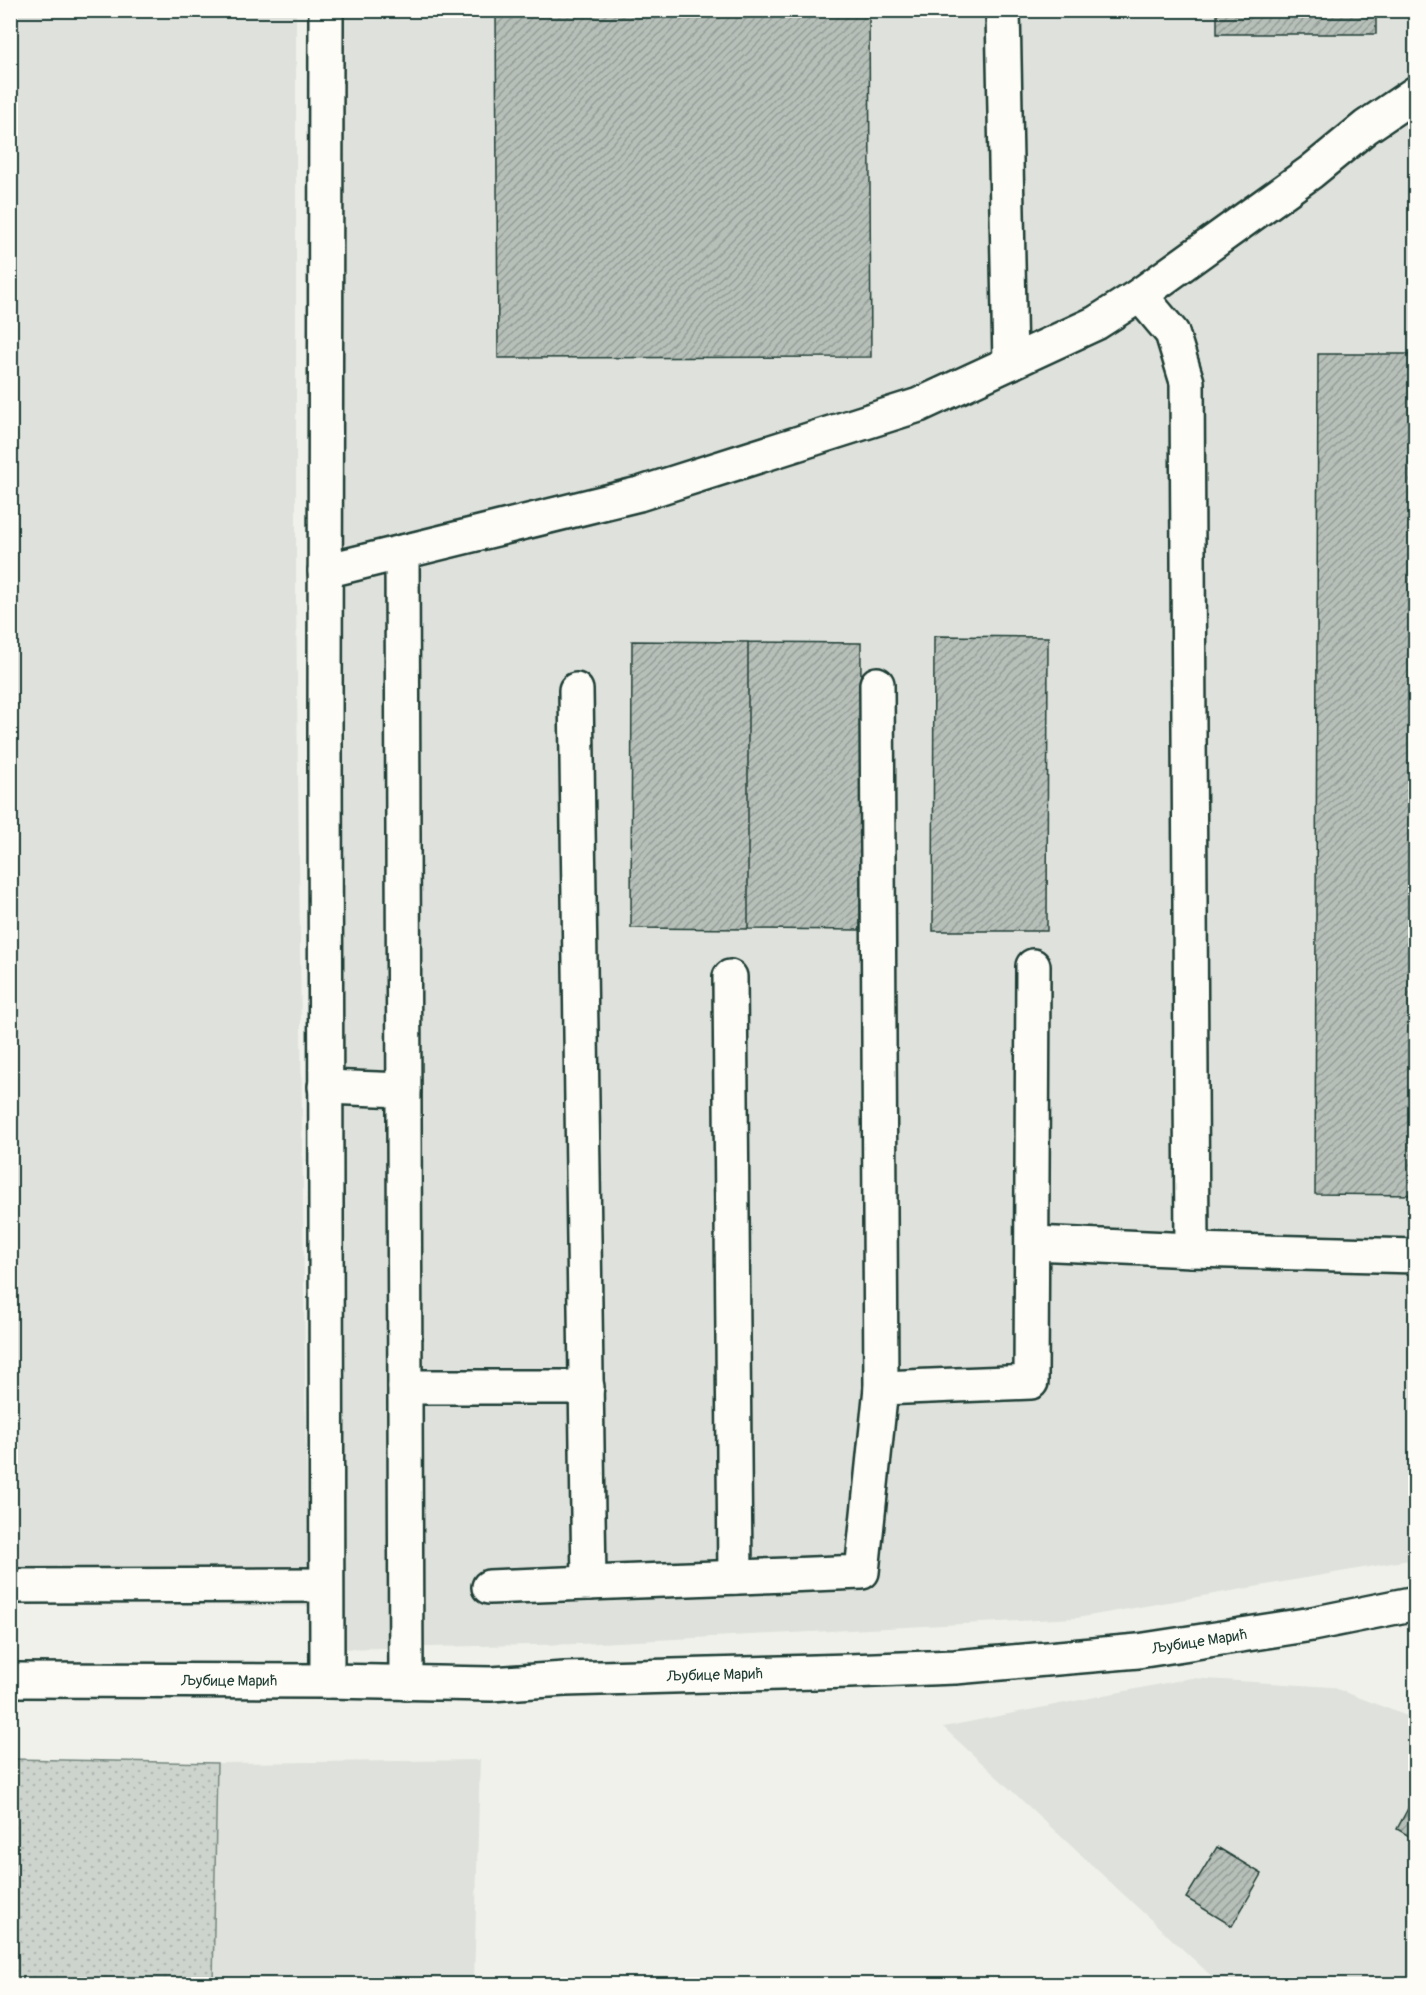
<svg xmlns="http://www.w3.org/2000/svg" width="1426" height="1995" font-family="Pangolin,sans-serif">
	<defs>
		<pattern id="grass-dots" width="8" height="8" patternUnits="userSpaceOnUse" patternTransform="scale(1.5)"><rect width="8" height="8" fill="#cdd3cd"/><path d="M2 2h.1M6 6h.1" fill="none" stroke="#b0b6b1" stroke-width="1.8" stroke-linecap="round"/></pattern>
		<pattern id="building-hatch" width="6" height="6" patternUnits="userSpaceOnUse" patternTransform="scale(1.5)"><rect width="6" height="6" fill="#b6bfb8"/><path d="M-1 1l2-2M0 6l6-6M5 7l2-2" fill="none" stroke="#939c96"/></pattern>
	</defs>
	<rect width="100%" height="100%" fill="#f0f1eb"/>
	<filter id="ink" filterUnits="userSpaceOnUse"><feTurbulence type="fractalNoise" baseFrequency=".0167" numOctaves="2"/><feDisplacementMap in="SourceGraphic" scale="12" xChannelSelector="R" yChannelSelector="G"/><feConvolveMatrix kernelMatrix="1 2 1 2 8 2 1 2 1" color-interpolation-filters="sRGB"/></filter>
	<g filter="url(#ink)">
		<path fill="#dfe2dc" d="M11,11H296V596L307,1541L312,11H1415V1559L1077,1618L581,1644L339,1649L307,1606L11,1603Z
			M1191,1678L1332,1687L1415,1719V1984H1220L943,1727Z
			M480,1760L474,1984H213L217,1763Z"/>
		<path fill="url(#grass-dots)" stroke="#768880" stroke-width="1.5" d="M11,1759L217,1763L213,1984H11Z"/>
		<path fill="url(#building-hatch)" stroke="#1f3d34" stroke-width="1.5" d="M496,10H869L871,357L498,358Z
			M1217,10H1376V34H1217Z
			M1318,354H1416V1195L1315,1194Z
			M934,636L1048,637L1047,931H933Z
			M632,641L748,642V929L631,928Z
			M748,642L861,643L860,930L748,929Z
			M1411,1803L1416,1806V1840L1397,1829Z
			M1217,1847L1262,1874L1232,1926L1186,1898Z"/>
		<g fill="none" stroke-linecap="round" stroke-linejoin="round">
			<defs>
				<g id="minor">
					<path d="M326,10L325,744L327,1681"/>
					<path d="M1003,10L1010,363"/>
					<path d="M1140,295L1172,333L1187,382L1192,1250"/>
					<path d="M402,552L406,1683"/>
					<path d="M325,571L639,494L919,405L1096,323L1140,295L1311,172L1366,127L1416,93"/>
					<path d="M576,690L589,1583"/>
					<path d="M730,977L735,1577"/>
					<path d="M325,1087L404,1090"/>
					<path d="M1033,1243L1192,1250L1416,1256"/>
					<path d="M405,1387H587"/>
					<path d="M881,1388L1031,1382L1033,966"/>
					<path d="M10,1586L325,1585"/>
					<path d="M489,1587L862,1572L881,1388L877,684"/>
					<path id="s1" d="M10,1680L327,1681L491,1684L565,1679L849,1671L955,1667L1138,1651L1312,1624L1416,1603"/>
				</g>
			</defs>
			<use href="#minor" stroke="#1f3d34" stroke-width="38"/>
			<use href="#minor" stroke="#fdfcf7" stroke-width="33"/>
		</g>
	</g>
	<g text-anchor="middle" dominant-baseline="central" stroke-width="4.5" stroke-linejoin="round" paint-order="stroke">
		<g font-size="15" fill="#1f3d34" stroke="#fdfcf7">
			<text stroke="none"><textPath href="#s1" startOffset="1191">Љубице Марић</textPath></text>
			<text stroke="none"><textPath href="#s1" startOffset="705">Љубице Марић</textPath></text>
			<text stroke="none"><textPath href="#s1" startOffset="219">Љубице Марић</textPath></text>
		</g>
	</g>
	<rect width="1426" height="1995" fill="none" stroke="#fdfcf7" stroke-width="36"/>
	<rect x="18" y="18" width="1390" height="1959" fill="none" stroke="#1f3d34" stroke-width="2" filter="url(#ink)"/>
</svg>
